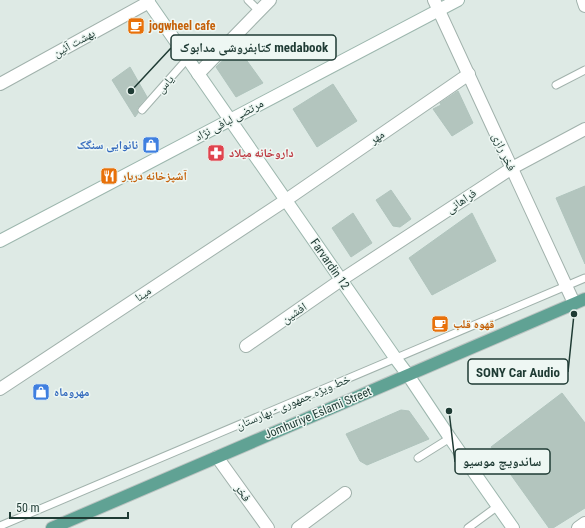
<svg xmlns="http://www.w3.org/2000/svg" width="585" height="528" font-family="'Roboto Condensed','Noto Naskh Arabic',sans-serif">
	<rect width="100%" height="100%" fill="#deeae5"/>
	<path fill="#b3c5be" stroke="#b0c4bd" d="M237,47L263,83L236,97L216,67Z
		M130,67L147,97L138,107L137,109L138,113L135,117L112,80Z
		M333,84L357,121L317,147L293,109Z
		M458,91L473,123L452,136L433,109L441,105L440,103Z
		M585,186V264L556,198Z
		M391,190L411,219L400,227L393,226L376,200Z
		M353,213L372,243L351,257L332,228Z
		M472,213L496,261L432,295L409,258Z
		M562,393L585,423V508L553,528H549L491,447Z
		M401,410L409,411L429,439L367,465L360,461L346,434Z"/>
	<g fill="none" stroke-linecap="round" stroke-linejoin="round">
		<defs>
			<path id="service" d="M248,0L260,12
				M556,85L585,70
				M142,110L188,58
				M418,458L450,438
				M0,526L585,278
				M468,528L498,506"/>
			<path id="minor" d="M583,0L585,6
				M198,74L270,0
				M0,84L149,2
				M246,346L341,280L512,168L585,129
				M0,389L286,200L469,74
				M217,457L268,528
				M298,528L345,493
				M578,528L585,523"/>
			<path id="tertiary" d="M434,0L574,303"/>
			<path id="secondary" d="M147,0L396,359L408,375L450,438L513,528
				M0,241L458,0"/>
			<path id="primary" d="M52,528L585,299"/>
		</defs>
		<use href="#service" stroke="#a1b2ac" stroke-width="9"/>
		<use href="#minor" stroke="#a1b2ac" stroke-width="14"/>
		<use href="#tertiary" stroke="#a1b2ac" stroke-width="14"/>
		<use href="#secondary" stroke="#9db7ae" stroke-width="14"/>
		<use href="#primary" stroke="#bcc4c2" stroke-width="14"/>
		<use href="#service" stroke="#fff" stroke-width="7"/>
		<use href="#minor" stroke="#fff" stroke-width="12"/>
		<use href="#tertiary" stroke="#fff" stroke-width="12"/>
		<use href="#secondary" stroke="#fff" stroke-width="12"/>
		<use href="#primary" stroke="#60a294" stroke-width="12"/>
	</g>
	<defs>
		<symbol id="cafe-square" viewBox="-11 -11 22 22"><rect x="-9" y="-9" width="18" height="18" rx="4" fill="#e8710a" stroke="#eef7f3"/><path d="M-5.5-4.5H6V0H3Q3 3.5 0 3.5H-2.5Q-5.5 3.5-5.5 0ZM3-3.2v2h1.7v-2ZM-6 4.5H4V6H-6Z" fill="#fff"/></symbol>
		<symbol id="shop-square" viewBox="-11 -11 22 22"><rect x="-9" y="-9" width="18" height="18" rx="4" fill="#3f7fe0" stroke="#eef7f3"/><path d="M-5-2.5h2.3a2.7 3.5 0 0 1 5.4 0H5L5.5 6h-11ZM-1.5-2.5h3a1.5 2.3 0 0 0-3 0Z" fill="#fff"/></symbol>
		<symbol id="pharmacy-square" viewBox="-11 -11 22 22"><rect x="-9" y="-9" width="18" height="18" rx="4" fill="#e0444e" stroke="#eef7f3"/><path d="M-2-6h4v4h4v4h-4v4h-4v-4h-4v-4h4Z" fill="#fff"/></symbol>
		<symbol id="restaurant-square" viewBox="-11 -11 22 22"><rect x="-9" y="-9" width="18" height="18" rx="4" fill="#e8710a" stroke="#eef7f3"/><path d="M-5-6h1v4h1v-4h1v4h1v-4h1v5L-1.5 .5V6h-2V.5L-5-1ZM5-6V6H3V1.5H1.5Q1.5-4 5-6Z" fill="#fff"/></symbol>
	</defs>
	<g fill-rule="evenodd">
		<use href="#cafe-square" x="126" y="16" width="20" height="20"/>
		<use href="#shop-square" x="141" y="135" width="20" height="20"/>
		<use href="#pharmacy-square" x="206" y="143" width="20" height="20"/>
		<use href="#restaurant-square" x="99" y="166" width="20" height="20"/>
		<use href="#cafe-square" x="430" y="314" width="20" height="20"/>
		<use href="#shop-square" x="31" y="382" width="20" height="20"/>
	</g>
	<g text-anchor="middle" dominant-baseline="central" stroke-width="3" stroke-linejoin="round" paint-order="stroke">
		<g font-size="12" font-weight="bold" fill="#c56008" stroke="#eef7f3" text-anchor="start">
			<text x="149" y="26">jogwheel cafe</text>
			<text x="122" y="176">آشپزخانه دربار</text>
			<text x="453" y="324">قهوه قلب</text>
		</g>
		<g font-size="12" fill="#1f3b34" stroke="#eef7f3">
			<text transform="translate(74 43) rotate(-29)">بهشت آئین</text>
			<text transform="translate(165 84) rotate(-49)">یاس</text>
			<text transform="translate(229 120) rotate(-28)">مرتضی لبافی نژاد</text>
			<text transform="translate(377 137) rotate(-34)">مهر</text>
			<text transform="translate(504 152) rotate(65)">فخر رازی</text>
			<text transform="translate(461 201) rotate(-34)">فراهانی</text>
			<text transform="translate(330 264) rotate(55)">Farvardin 12</text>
			<text transform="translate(143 294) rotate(-34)">مینا</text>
			<text transform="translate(294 313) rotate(-34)">افشین</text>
			<text transform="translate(293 402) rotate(-23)">خط ویژه جمهوری - بهارستان</text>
			<text transform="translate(318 413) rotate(-23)">Jomhuriye Eslami Street</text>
			<text transform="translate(243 493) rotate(54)">فخر</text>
		</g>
		<g font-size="12" font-weight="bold" fill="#366cbe" stroke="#eef7f3" text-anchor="end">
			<text x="138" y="145">نانوایی سنگک</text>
			<text x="54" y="392" text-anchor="start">مهروماه</text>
		</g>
		<g font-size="12" font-weight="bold" fill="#be3a42" stroke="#eef7f3" text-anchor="start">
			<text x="229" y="153">داروخانه میلاد</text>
		</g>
	</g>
	<path fill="none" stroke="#1f3b34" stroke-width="1.5" d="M131 91L171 48M574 314L568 372M449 411L455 462"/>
	<g fill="#1f3b34" stroke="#eef7f3" stroke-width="1.5">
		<circle cx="131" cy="91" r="4"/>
		<circle cx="574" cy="314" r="4"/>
		<circle cx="449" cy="411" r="4"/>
	</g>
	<g fill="#eef7f3" stroke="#1f3b34" stroke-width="1.5">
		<rect x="171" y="35" width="165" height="25" rx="4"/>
		<rect x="468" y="359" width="100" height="25" rx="4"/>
		<rect x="455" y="449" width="95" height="25" rx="4"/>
	</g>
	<g font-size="13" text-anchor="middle" font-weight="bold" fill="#1f3b34">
		<text x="254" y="52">کتابفروشی مدابوک medabook</text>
		<text x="518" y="377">SONY Car Audio</text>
		<text x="502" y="466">ساندویچ موسیو</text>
	</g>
	<path d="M10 512v6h118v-6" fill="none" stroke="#1f3b34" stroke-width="2"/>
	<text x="16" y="512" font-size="12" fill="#1f3b34" stroke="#eef7f3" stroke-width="3" paint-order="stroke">50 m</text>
</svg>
